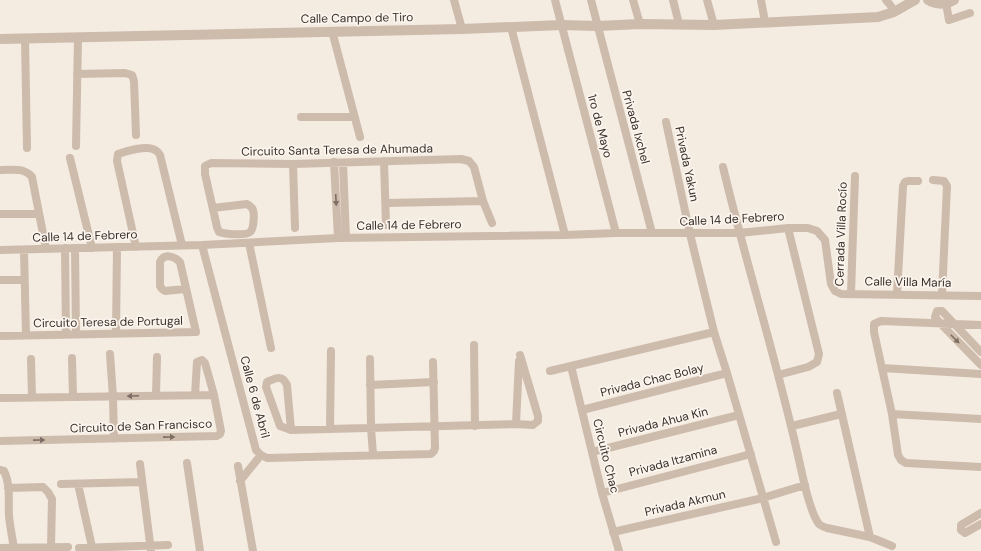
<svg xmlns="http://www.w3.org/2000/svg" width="981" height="551" font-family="'DM Sans',sans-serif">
	<rect width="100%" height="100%" fill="#f4ebe1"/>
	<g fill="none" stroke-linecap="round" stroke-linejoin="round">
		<path stroke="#cdbbac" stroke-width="8" d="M454,0L462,29
			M555,0L616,233
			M591,0L652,233
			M633,0L640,24
			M673,0L679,24
			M707,0L714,25
			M761,0L765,22
			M886,0L891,6
			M946,3L949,20L970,13
			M511,27L565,235
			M332,31L360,137
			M25,39L27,148
			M77,74L125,73L132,75L134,81L136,135
			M301,117H354
			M666,122L690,234L714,332L727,373L776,542
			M76,146L78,38
			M70,158L92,248
			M384,161L386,225
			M334,162L338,238
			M343,163L346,238
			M293,164L295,228
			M723,167C747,268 779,367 801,469C804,483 811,514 819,524C821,526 824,527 827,528L870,537L892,546
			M0,170C11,170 24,167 32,177L46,249
			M933,180L944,181L947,186L942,295
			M386,203L483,201
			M213,208L247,204C249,205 250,206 252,208C255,212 254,229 250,232C245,236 225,234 219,232L217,227L205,174V166L211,163L293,164L461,159L469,161L474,167L483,201L492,223
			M0,214H39
			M249,243L271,348
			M202,245L256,450L261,455L267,458L431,454L434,451L435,448L433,362
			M136,247L117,161L118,154C126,151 147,145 155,150C156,150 159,153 160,155L182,245
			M65,248L66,334
			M75,248L76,334
			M0,250L202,245L338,238L565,235L616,233H739L788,228H808L817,231L825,240L831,284L835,291L841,294L981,296
			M24,250L26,335
			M0,280H24
			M851,293L855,176
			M897,294L903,186L905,182L908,181H918
			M981,325L881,321L874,324V332L892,414L898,455L901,460L906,463L981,467
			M116,333L117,247
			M0,336L196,332L180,262C174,256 164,253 160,262V286L162,289L165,291L185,289
			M474,345L475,426
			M981,352L942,311H937L935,317L940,323L981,365
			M110,354L113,397L114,439
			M72,358L73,397
			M31,359L32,398
			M370,359L371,428L373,454
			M571,366L602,493L619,551
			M882,368L981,374
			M550,371L714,332
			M778,375L808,367L817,362L819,354L788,228
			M370,385L434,382
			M837,393L870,537
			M156,396L157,357
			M0,398L214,395
			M582,410L727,373
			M892,414L981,419
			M516,424L519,361
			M792,426L841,414
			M330,429L331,351
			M291,430L287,385C282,374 276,378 267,382L266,387L280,426L291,430L516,424L533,425L538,421V416L520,355
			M0,441L217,436L220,434L221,431L214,395L205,363L202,360L197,362L195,395
			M592,452L739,415
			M187,463L200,551
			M140,464L151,551
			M238,466L253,551
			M0,470L4,471C11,485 8,501 9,516C10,526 12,537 14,548
			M240,481L261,455
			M61,484L142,482
			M78,484L92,547
			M8,488L43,487L48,492L52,499L51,547
			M602,493L751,454
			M981,513L961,525V530L965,533L981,524
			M613,532L763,498L805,485
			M0,548L68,547
			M79,548L168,545"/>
		<path stroke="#cdbbac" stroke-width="10" d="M928,0C937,5 945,5 954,0
			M0,39L462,29L561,25L598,26L640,24L714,25L878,17L894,12L915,0"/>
	</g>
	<defs><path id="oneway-solid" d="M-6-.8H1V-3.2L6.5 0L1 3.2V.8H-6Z"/></defs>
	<g fill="#7d6f65">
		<use href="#oneway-solid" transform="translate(336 200) rotate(87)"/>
		<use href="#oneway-solid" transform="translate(955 339) rotate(45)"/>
		<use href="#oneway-solid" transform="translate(133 396) rotate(178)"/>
		<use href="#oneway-solid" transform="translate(169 437) rotate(-1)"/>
		<use href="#oneway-solid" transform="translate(39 440) rotate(-1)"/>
	</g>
	<g text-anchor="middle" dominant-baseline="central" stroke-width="3.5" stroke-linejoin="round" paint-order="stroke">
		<g font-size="12" fill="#3b302b" stroke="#fbf5ee">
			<text transform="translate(357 18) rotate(-1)">Calle Campo de Tiro</text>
			<text transform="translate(600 126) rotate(75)">1ro de Mayo</text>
			<text transform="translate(636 127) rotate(75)">Privada Ixchel</text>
			<text transform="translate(337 150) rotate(-1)">Circuito Santa Teresa de Ahumada</text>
			<text transform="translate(687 164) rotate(78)">Privada Yakun</text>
			<text transform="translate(732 219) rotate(-3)">Calle 14 de Febrero</text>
			<text transform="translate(409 225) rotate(-1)">Calle 14 de Febrero</text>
			<text transform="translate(841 234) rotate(-88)">Cerrada Villa Rocío</text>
			<text transform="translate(85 236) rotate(-2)">Calle 14 de Febrero</text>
			<text transform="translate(908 282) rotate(1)">Calle Villa María</text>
			<text transform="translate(108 322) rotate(-1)">Circuito Teresa de Portugal</text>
			<text transform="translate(652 380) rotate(-14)">Privada Chac Bolay</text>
			<text transform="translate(255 397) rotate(75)">Calle 6 de Abril</text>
			<text transform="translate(663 422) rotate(-14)">Privada Ahua Kin</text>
			<text transform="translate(141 426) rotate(-2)">Circuito de San Francisco</text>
			<text transform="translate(606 456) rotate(76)">Circuito Chac</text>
			<text transform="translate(673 461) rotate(-15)">Privada Itzamina</text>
			<text transform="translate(685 503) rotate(-13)">Privada Akmun</text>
		</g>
	</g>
</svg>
